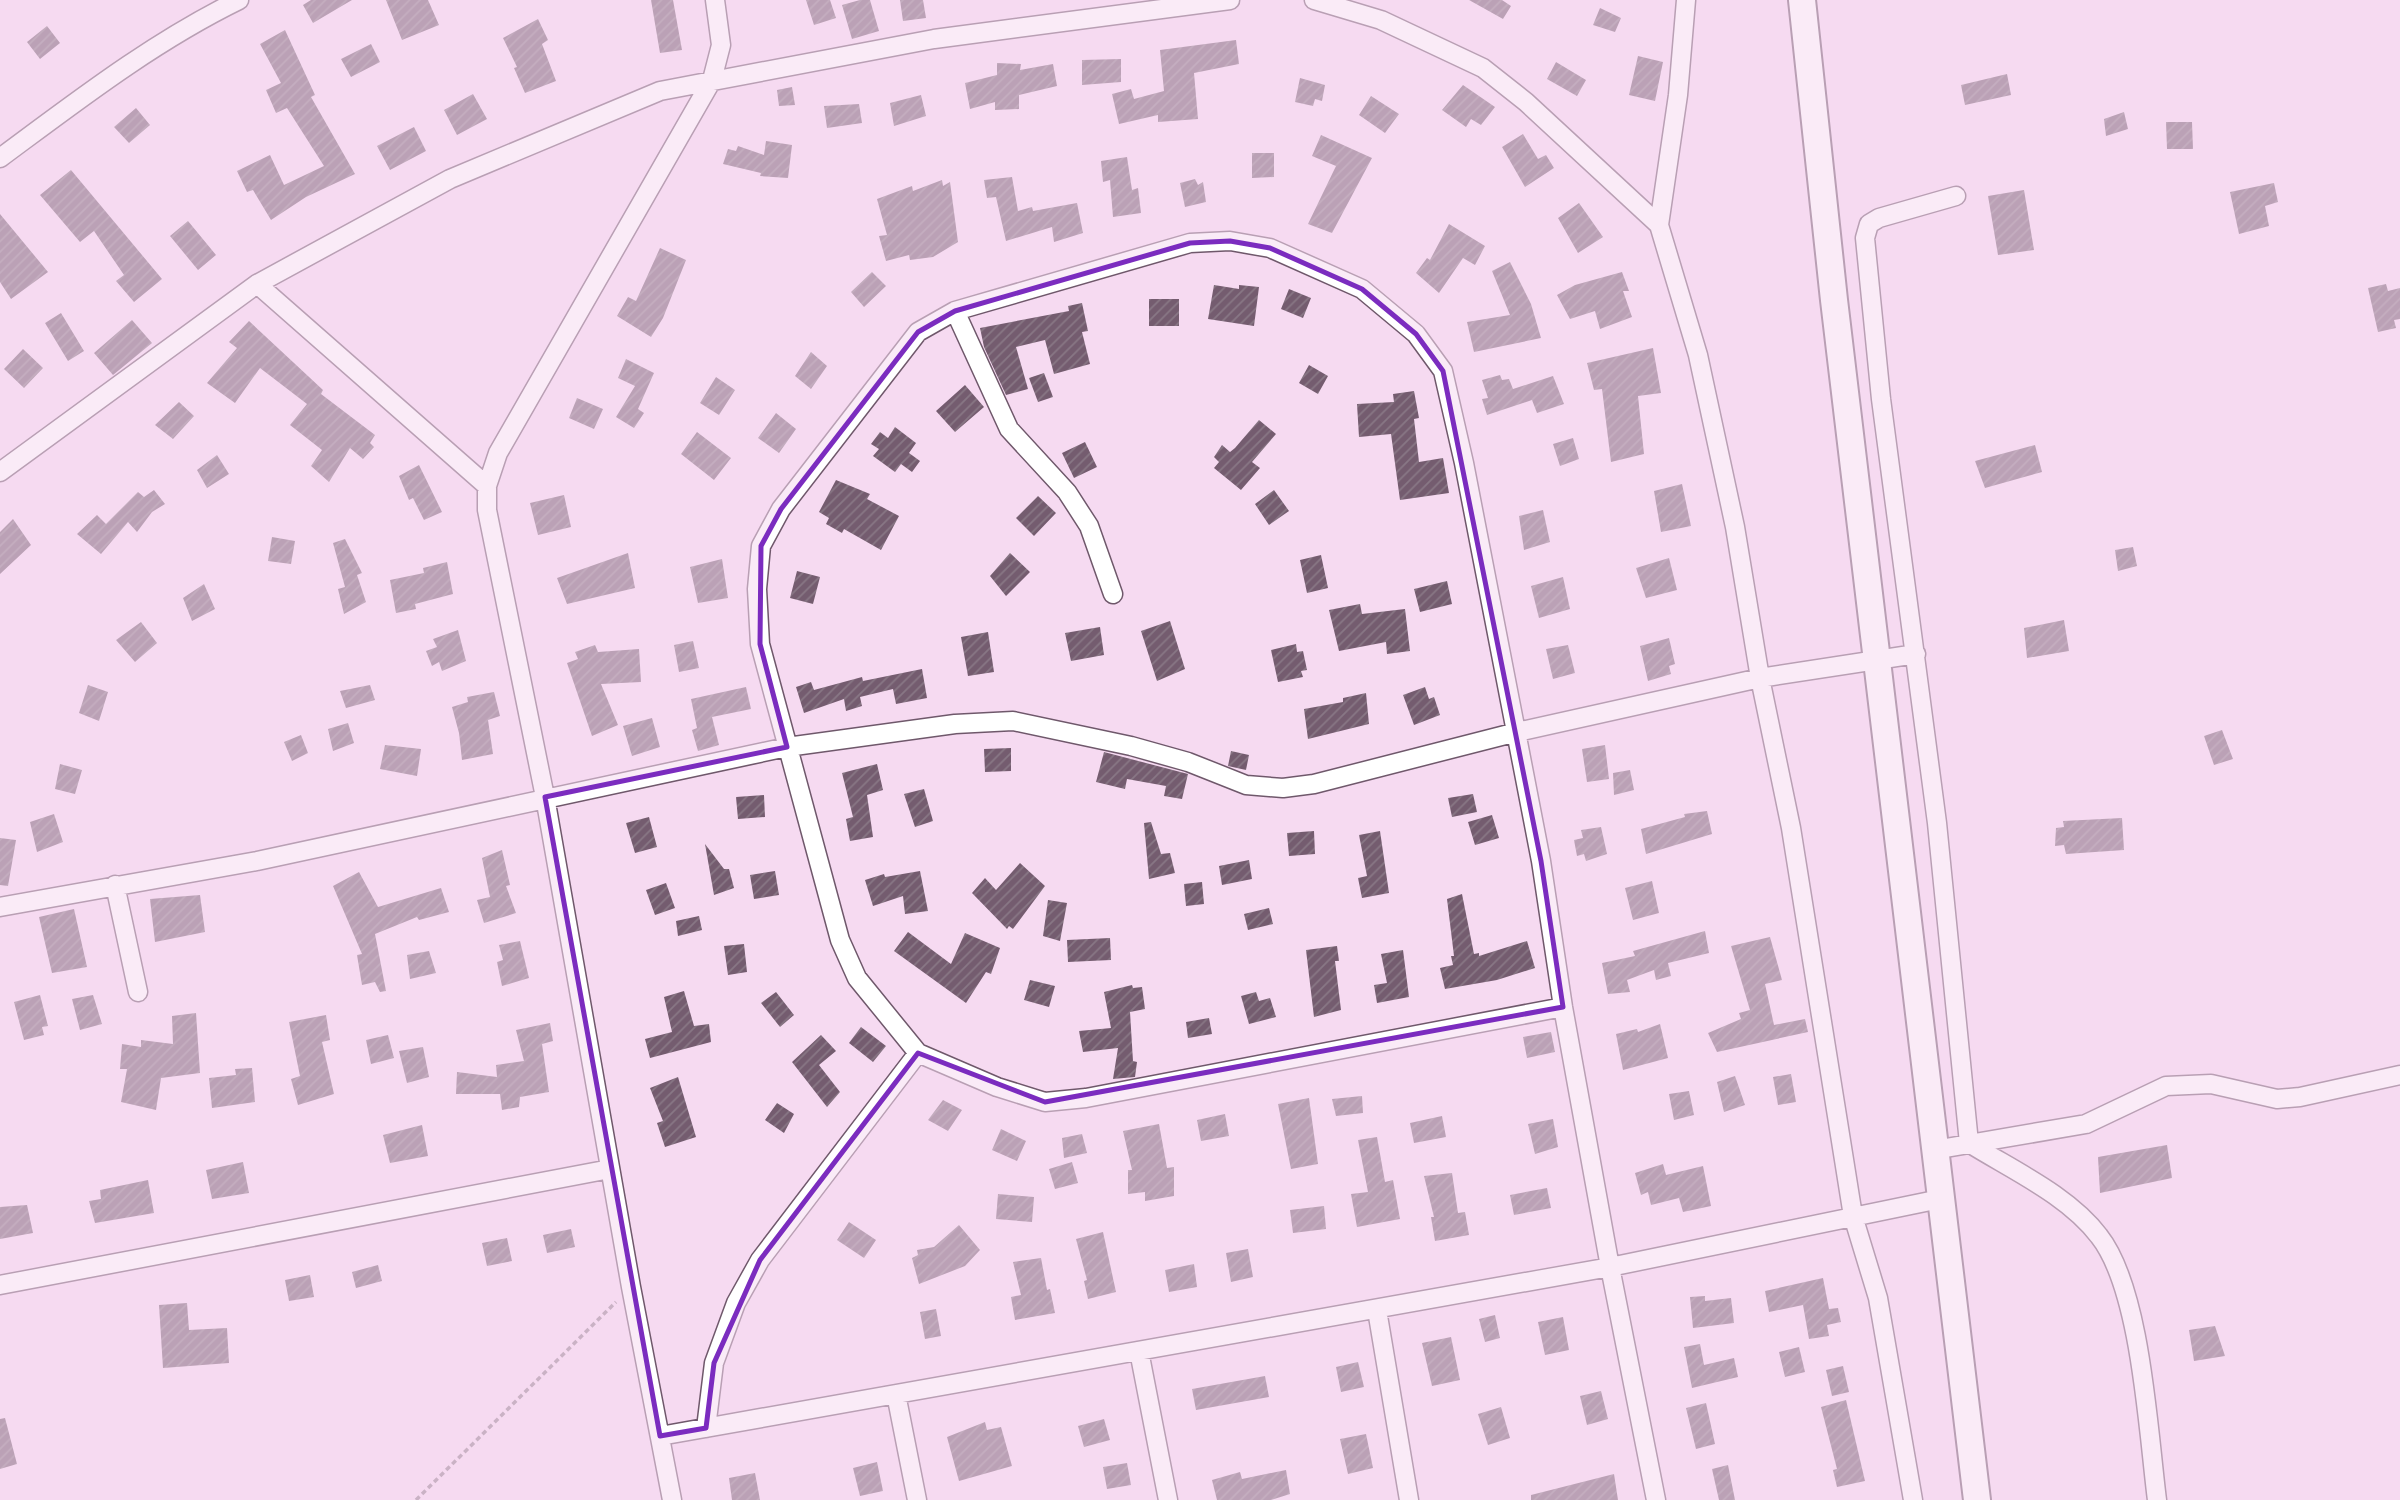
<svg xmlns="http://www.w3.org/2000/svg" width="2400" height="1500" font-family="'Fira Sans',sans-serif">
	<defs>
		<pattern id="building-hatch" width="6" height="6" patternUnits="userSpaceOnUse" patternTransform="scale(1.75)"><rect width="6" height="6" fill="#745c6f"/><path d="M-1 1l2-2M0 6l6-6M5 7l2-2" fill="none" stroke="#887785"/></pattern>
	</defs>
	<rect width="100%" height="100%" fill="#f6daf1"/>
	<path fill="url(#building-hatch)" d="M311,0H352L313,23L303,5Z
		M386,0H428L439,25L402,40Z
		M651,0H673L682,50L660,53Z
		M806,0H830L836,18L814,25Z
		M860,0H870L879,31L852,39L842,5Z
		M900,0H923L926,18L903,21Z
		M1469,0H1502L1511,6L1503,19Z
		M1600,8L1621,18L1615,32L1593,25Z
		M538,19L548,40L542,44L556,81L525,93L514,68L517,67L503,38Z
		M47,26L60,43L40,59L27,42Z
		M285,30L315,95L311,97L355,174L306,197L271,220L253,190L247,192L237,171L270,155L284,185L324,166L287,108L276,113L266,90L281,83L260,44Z
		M1236,40L1239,64L1194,73L1198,119L1158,122V115L1119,124L1112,94L1131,89L1134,99L1164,91L1160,50Z
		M371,44L380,62L351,77L341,59Z
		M1638,56L1663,62L1655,101L1629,95Z
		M1121,59V82L1082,85V60Z
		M1556,62L1586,80L1577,96L1547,79Z
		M997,63L1021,64L1020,70L1053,64L1057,86L1019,95V109L995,110V102L970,109L965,83L997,75Z
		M2007,74L2011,95L1965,105L1961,85Z
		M1300,78L1325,85L1322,101L1315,99L1313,106L1295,102Z
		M1463,85L1495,107L1481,125L1471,119L1466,127L1442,110Z
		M792,87L795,105L779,106L777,90Z
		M473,94L487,119L457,135L444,110Z
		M921,95L926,116L894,126L890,103Z
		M1371,96L1399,114L1385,133L1359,115Z
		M859,104L862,123L827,128L824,106Z
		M136,108L150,125L129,143L114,127Z
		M2124,112L2128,129L2106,136L2104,119Z
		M2166,122H2192L2193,149H2167Z
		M414,127L426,151L390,170L377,146Z
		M1523,134L1538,159L1546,155L1554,168L1525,187L1502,147Z
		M1321,135L1372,158L1332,233L1308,224L1336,166L1312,156Z
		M766,141L792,145L788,178L760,176L761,173L723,164L728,149L736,151L738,146L764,155Z
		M1252,153H1274V177L1252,178Z
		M1127,157L1132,190L1138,188L1141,213L1113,217L1110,180L1103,182L1101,161Z
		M71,170L162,279L134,302L116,281L124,275L94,231L80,242L40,195Z
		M1012,177L1018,211L1032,207L1033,211L1077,203L1083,233L1054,242L1052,227L1006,241L996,197L987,198L984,180Z
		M1195,179L1198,185L1203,182L1206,202L1185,207L1180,183Z
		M942,180L943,186L950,182L958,242L933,257L910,260L909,255L886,261L879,236L887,235L877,199L912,186L913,191Z
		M2274,183L2278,202L2265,206L2269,226L2239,234L2230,192Z
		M2024,190L2034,250L1998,255L1988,196Z
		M1579,203L1603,237L1578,253L1558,218Z
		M0,214L48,272L11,299L0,282Z
		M188,221L216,255L198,270L170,236Z
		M1449,224L1485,246L1475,265L1463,258L1439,293L1416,273L1427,258L1430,260Z
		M660,248L686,260L663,318L651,337L617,316L628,297L636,301Z
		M1510,262L1531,304L1541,338L1474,352L1467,322L1510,315L1492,271Z
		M872,272L886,286L864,307L851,292Z
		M1622,272L1629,291H1623L1632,317L1600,329L1595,311L1570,319L1557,295L1575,285Z
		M2386,284L2388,291L2400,288V319L2394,320L2396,328L2378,332L2368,288Z
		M1214,285L1239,289V285L1259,287L1254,326L1208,319Z
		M1289,289L1311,298L1303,318L1281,309Z
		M1149,299H1179V326H1149Z
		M1082,303L1088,331L1082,332L1090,364L1054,374L1045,340L1016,347L1028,389L1006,395L984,347L980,328L1069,311L1068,306Z
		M61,313L84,351L68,361L45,323Z
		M132,320L152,343L113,375L94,353Z
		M249,321L323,390L321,394L375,435L370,443L374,447L363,459L350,448L329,482L311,466L322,450L290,425L307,404L260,368L235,403L207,383L237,348L229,342Z
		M1653,348L1661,393L1638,396L1644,454L1611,462L1602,389L1594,390L1587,363Z
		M23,349L43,368L24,388L4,369Z
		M811,352L827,366L811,389L795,376Z
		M626,359L654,373L638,409L644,413L634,428L616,417L635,386L618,378Z
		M1309,365L1328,376L1318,394L1299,383Z
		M1044,373L1053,397L1038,402L1029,378Z
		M1500,375L1502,380L1509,379L1513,389L1553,376L1564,404L1537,413L1532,400L1487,415L1482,399L1488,398L1482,380Z
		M716,377L735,390L719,415L700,403Z
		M965,385L984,407L955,432L936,411Z
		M1414,391L1419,418L1414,419L1419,462L1443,458L1449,493L1400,500L1391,434L1359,437L1357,404L1394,402L1393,394Z
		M577,398L603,409L594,429L569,418Z
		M179,402L194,416L173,439L155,425Z
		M776,413L796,429L779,453L758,438Z
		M1259,420L1276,434L1252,462L1260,468L1241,490L1214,468L1219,462L1214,457L1222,445L1230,452L1235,448Z
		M895,427L916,443L909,453L920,461L912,472L901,464L895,472L873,456L879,449L871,444L880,432L888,438Z
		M697,432L731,458L714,480L681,454Z
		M1573,438L1579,459L1560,466L1553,444Z
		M1085,442L1097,467L1074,478L1062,453Z
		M2035,445L2042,472L1985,488L1975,461Z
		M217,455L229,474L207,488L197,470Z
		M419,465L442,512L424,520L413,498L409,500L399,476Z
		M836,480L870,494L867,499L899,516L881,550L844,529L842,533L826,524L829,518L819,512Z
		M1682,484L1691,526L1661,532L1654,491Z
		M154,490L165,504L152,512L137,532L128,522L101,554L77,534L97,515L106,524L138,492L144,497Z
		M1274,490L1289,511L1269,525L1255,504Z
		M564,495L571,527L538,535L530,503Z
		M1038,496L1056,513L1034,536L1016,518Z
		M1543,510L1550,542L1524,550L1519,516Z
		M13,519L31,545L0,574V532Z
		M272,537L295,541L291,564L268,561Z
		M345,539L362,573L357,575L366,602L344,614L338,589L345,587L333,543Z
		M2133,547L2137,566L2118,571L2115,550Z
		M628,553L635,588L567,604L557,578Z
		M1010,553L1030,572L1006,596L990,576Z
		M1321,555L1328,588L1307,593L1300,560Z
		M1669,558L1677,590L1646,598L1636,568Z
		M722,559L728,598L698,603L690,567Z
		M447,562L453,594L415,604L416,609L396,613L390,580L424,573L423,568Z
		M797,571L820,577L813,604L790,598Z
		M1563,577L1570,609L1539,618L1531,586Z
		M1447,581L1452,604L1420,612L1414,589Z
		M204,584L215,609L192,621L183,598Z
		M1360,604L1362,614L1405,609L1410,651L1387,654L1386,642L1339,651L1329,610Z
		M2064,620L2069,651L2027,658L2024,628Z
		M1170,621L1185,669L1157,681L1141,631Z
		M141,622L157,643L135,662L116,640Z
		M1100,627L1104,655L1071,661L1065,633Z
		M458,630L466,661L442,671L439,662L432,666L426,651L437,647L433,639Z
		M988,632L994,672L968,676L961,637Z
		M1669,638L1675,664L1669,666L1671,674L1648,681L1640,646Z
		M693,641L699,668L679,672L674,645Z
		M1296,644L1297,652L1303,651L1307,670L1301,671L1303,677L1278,682L1271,650Z
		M595,645L598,652L639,649L641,682L601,684L618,725L592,736L567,663L578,659L575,652Z
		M1568,645L1575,673L1553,679L1546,649Z
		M922,669L927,698L896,704L893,689L860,697L862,706L846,711L844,699L804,713L796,687L811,682L814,690L862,677L863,681Z
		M88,685L108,692L99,721L79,713Z
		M370,685L375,700L346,708L340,691Z
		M746,687L751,709L712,717L719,745L698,751L692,730L697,728L691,699Z
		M1425,687L1429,699L1434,697L1440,715L1414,725L1403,695Z
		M494,692L500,716L488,720L493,754L462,760L459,733L452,707L468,702L467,697Z
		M1366,693L1369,724L1308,739L1304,709L1343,702V698Z
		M652,718L660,747L632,756L623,726Z
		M348,723L354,743L333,751L328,729Z
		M2222,730L2233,759L2214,765L2204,736Z
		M301,735L308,753L292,761L284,742Z
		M385,745L421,749L417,776L380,769Z
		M1605,745L1609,779L1587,782L1582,749Z
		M1011,748V771L985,772L984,749Z
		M1231,751L1249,755L1246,770L1228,766Z
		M1104,752L1188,774L1182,799L1164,796L1166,786L1127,779L1125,789L1096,782Z
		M60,764L82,770L75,794L55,789Z
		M877,764L883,790L867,795L873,837L850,841L846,819L853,817L842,773Z
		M1630,770L1634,790L1614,795L1613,773Z
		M924,789L933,821L915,827L904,794Z
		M1473,794L1477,812L1452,817L1448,798Z
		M764,795L765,817L738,819L736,797Z
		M1707,811L1712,834L1646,854L1641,829L1685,817L1684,814Z
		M54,814L63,842L37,852L30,822Z
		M1492,815L1499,838L1475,845L1468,822Z
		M649,817L657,847L635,853L626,823Z
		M2122,818L2124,850L2066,854L2064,845L2055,846L2056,828L2064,827L2063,821Z
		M1151,822L1161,854L1170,853L1175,873L1149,879L1144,823Z
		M1601,827L1607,854L1586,861L1584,854L1577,856L1574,840L1583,838L1581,830Z
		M1314,831L1315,854L1289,856L1287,833Z
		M1380,831L1389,893L1362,898L1358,878L1367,876L1359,835Z
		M0,838L16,840L8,886L0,885Z
		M705,844L724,869H729L734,888L714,895Z
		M502,850L510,885L506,886L516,913L484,923L477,900L490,897L482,858Z
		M1249,860L1252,879L1222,885L1219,866Z
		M1020,863L1045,886L1013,929L1009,926L1007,929L972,893L985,878L996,890Z
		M775,871L779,895L754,899L750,875Z
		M920,871L928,911L905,914L903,896L873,906L865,880L884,874L885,877Z
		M359,872L378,907L441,888L449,912L419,920L417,917L375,934L386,991L380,992L375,982L362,985L357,955L362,954L333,886Z
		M1652,881L1659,913L1633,920L1625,888Z
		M1202,882L1204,904L1186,906L1184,884Z
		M666,883L675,908L655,915L646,890Z
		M1462,894L1474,954L1479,953V956L1527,941L1535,968L1497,980L1445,989L1440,968L1453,965L1451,956H1454L1447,899Z
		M200,895L205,932L155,942L150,899Z
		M1048,900L1067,903L1060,941L1043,936Z
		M1269,908L1273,924L1248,930L1244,914Z
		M74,909L87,967L52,973L39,917Z
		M699,916L702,930L678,936L676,921Z
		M1705,931L1709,953L1668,963L1671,976L1656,980L1654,970L1627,980L1630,992L1608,994L1602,963L1635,956L1633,951Z
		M908,932L951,964L965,933L1000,948L991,974L986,972L966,1003L894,951Z
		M1770,937L1782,980L1765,984L1774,1025L1805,1019L1808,1032L1717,1052L1708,1033L1741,1019L1739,1013L1750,1010L1731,946Z
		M1110,938L1111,960L1068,962L1067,940Z
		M520,941L529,978L502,986L497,962L503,960L499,945Z
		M744,944L747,972L728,975L724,946Z
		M1337,946L1339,961H1335L1341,1010L1314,1017L1306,950Z
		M1403,950L1409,997L1377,1003L1374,985L1387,983L1381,954Z
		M429,951L436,973L410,979L407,955Z
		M1030,980L1055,986L1049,1007L1024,1000Z
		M1132,985L1133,988L1142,987L1145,1009L1130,1012L1133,1061L1137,1062L1135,1077L1113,1079L1118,1048L1083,1052L1079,1031L1111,1028L1104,992Z
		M684,991L694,1026L709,1024L711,1042L650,1058L645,1039L672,1032L664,997Z
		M776,992L794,1015L780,1027L761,1003Z
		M1256,992L1259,1001L1270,998L1276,1017L1249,1024L1241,996Z
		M40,995L48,1026L42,1027L44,1035L24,1040L14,1002Z
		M93,995L102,1024L80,1030L72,999Z
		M196,1013L200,1073L161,1078L156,1110L121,1102L127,1069H120L122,1044L141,1047V1040L173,1044L172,1016Z
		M326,1015L330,1040L322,1042L334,1094L298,1105L291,1079L300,1076L289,1022Z
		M1209,1018L1212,1034L1188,1038L1186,1022Z
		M550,1023L553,1041L542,1044L549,1092L520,1097L519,1107L502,1110L500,1094H456L457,1072L497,1077L496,1065L524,1061L516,1030Z
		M1660,1024L1668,1058L1623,1070L1616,1034L1637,1029L1638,1032Z
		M861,1027L886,1046L873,1062L849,1043Z
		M1551,1032L1555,1052L1527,1058L1523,1037Z
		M388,1035L394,1058L371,1064L366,1040Z
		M821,1035L836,1051L819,1065L840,1092L827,1107L792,1062Z
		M423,1047L429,1077L407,1083L399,1051Z
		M252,1068L255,1102L212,1108L209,1078L236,1075L235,1069Z
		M1791,1074L1796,1102L1778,1105L1773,1077Z
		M1735,1076L1745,1105L1724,1112L1717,1082Z
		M678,1077L696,1137L665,1147L657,1123L663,1121L650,1088Z
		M1689,1091L1694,1115L1674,1120L1669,1094Z
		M1362,1096L1363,1113L1336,1116L1332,1099Z
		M1309,1098L1318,1164L1291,1169L1278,1104Z
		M943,1100L962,1110L948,1131L928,1120Z
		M777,1103L794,1114L784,1133L765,1120Z
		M1225,1114L1229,1136L1201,1141L1197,1120Z
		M1442,1116L1446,1137L1414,1143L1410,1123Z
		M1553,1119L1558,1147L1535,1154L1528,1124Z
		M1159,1124L1167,1168L1174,1167V1196L1145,1201V1192L1128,1194V1170H1132L1123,1131Z
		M422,1125L428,1156L390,1163L383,1135Z
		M1001,1129L1026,1141L1017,1161L992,1150Z
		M1082,1134L1087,1153L1064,1158L1062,1138Z
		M1377,1137L1385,1182L1393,1180L1400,1219L1357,1227L1351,1194L1368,1192L1358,1140Z
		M2167,1145L2172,1178L2100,1193L2098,1157Z
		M243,1162L249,1193L212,1199L206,1170Z
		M1072,1162L1078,1183L1055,1189L1049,1169Z
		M1663,1164L1666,1175L1703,1166L1711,1206L1683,1212L1679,1198L1651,1205L1648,1192L1641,1195L1635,1173Z
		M1452,1173L1458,1213L1465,1212L1469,1235L1435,1241L1431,1217H1434L1424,1176Z
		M148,1180L154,1213L95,1223L89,1201L101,1199L100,1190Z
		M1547,1188L1551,1208L1514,1215L1510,1195Z
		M998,1194L1034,1197L1032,1222L996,1219Z
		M27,1205L33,1233L0,1239V1207Z
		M1324,1206L1326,1229L1293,1233L1290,1210Z
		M849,1222L876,1240L864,1258L837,1240Z
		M959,1225L980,1250L965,1266L919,1284L912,1258L918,1255L917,1250L934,1247Z
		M571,1229L575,1247L547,1253L543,1235Z
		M1103,1232L1116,1292L1088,1299L1084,1281L1087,1280L1076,1239Z
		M507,1238L512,1261L487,1266L482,1243Z
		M1248,1249L1253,1277L1231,1282L1226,1253Z
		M1041,1258L1047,1290L1050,1289L1055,1313L1015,1320L1011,1297L1021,1295L1013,1262Z
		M1194,1264L1197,1287L1169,1292L1165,1270Z
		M378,1265L382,1281L356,1288L352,1272Z
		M310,1275L314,1297L289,1301L285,1280Z
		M1823,1278L1829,1309L1838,1308L1841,1322L1827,1325L1829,1336L1809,1339L1803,1305L1769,1312L1765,1291Z
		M1705,1296V1301L1731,1298L1734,1323L1693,1328L1690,1297Z
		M187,1303L189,1330L227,1328L229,1363L163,1368L159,1305Z
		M936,1309L941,1336L925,1339L920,1312Z
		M1495,1315L1500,1338L1485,1342L1479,1319Z
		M1563,1317L1569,1350L1545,1355L1538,1322Z
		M2215,1326L2225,1356L2194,1361L2189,1330Z
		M1451,1337L1460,1380L1432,1386L1422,1343Z
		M1700,1344L1704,1365L1734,1358L1738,1377L1692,1388L1684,1347Z
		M1799,1347L1805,1372L1785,1377L1779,1352Z
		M1358,1362L1364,1387L1341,1392L1336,1367Z
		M1843,1366L1849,1392L1832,1396L1826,1370Z
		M1265,1376L1269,1397L1196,1410L1192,1389Z
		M1601,1391L1608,1419L1587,1425L1580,1396Z
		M1846,1400L1865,1481L1837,1487L1833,1470L1837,1469L1821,1407Z
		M1706,1403L1715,1444L1696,1449L1686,1408Z
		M1501,1407L1510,1438L1488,1445L1478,1414Z
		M5,1418L17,1464L0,1469V1419Z
		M1104,1419L1110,1440L1084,1447L1078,1426Z
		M985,1422L987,1430L1001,1427L1012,1466L959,1481L947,1437Z
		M1366,1434L1373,1468L1348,1474L1340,1439Z
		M877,1462L883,1491L860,1496L853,1468Z
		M1127,1463L1131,1485L1107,1489L1103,1467Z
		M1728,1465L1735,1500H1719L1712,1469Z
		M1286,1470L1290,1494L1271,1500H1217L1212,1480L1240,1472L1242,1479Z
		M755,1473L760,1500H732L729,1478Z
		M1614,1474L1618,1500H1531V1495Z"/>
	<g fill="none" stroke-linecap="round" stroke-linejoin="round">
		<defs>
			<path id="street" d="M1314,0L1381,20L1483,68L1526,102L1659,225L1698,355L1735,527L1760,678L1791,828L1853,1216L1878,1298L1913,1500
				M0,158C77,101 153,42 239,0
				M1956,196L1879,218L1869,224L1865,238L1881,399L1937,823L1969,1143
				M1659,225L1678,95L1686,0
				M257,284L487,486
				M955,311L1009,429L1067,492L1089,526L1113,594
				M0,472L257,284L450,179L660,91L934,39L1230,0
				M115,885L138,992
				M0,907L257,861L787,747L955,724L1013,721L1131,746L1188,762L1246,785L1283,788L1314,784L1517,732L1760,678L1916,654
				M1563,1007L1086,1098L1045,1102L997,1087L918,1053L857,978L840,940L760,644L757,589L761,546L781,509L918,332L955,311L1190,243L1230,241L1270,248L1362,289L1416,334L1443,371L1464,463L1541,861L1563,1007L1610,1267L1656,1500
				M1969,1143C2012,1170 2068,1195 2099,1236C2141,1289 2148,1430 2157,1500
				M1934,1150L2086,1124L2166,1086L2211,1084L2277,1099L2300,1097L2400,1075
				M0,1285L610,1169
				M1377,1310L1409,1500
				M1139,1351L1168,1500
				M896,1394L917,1500
				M706,1428L714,1363L736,1303L760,1260L918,1053
				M660,1436L1610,1267L1940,1199
				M672,1500L631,1287L545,797L487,510V486L498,453L712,80L721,45L715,0"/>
			<path id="primary" d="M1802,0L1834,300L1977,1500"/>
		</defs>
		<use href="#street" stroke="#6f586b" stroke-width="21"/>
		<use href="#primary" stroke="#6f586b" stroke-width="30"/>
		<path stroke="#958191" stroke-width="3.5" stroke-dasharray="5 3.5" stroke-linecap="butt" d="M416,1500L616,1302"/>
		<use href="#street" stroke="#fff" stroke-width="18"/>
		<use href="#primary" stroke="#fff" stroke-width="26"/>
	</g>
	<path d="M0 0H2400V1500H0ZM1230,241L1270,248L1362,289L1416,334L1443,371L1541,861L1563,1007L1045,1102L918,1053L760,1260L714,1363L706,1428L660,1436L545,797L787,747L760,644L761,546L781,509L918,332L955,311L1190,243Z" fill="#f6daf1" fill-opacity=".55" fill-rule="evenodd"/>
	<path fill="none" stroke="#7b2cbf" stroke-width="5" stroke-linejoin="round" d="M1230,241L1270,248L1362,289L1416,334L1443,371L1541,861L1563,1007L1045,1102L918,1053L760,1260L714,1363L706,1428L660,1436L545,797L787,747L760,644L761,546L781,509L918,332L955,311L1190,243Z"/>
</svg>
